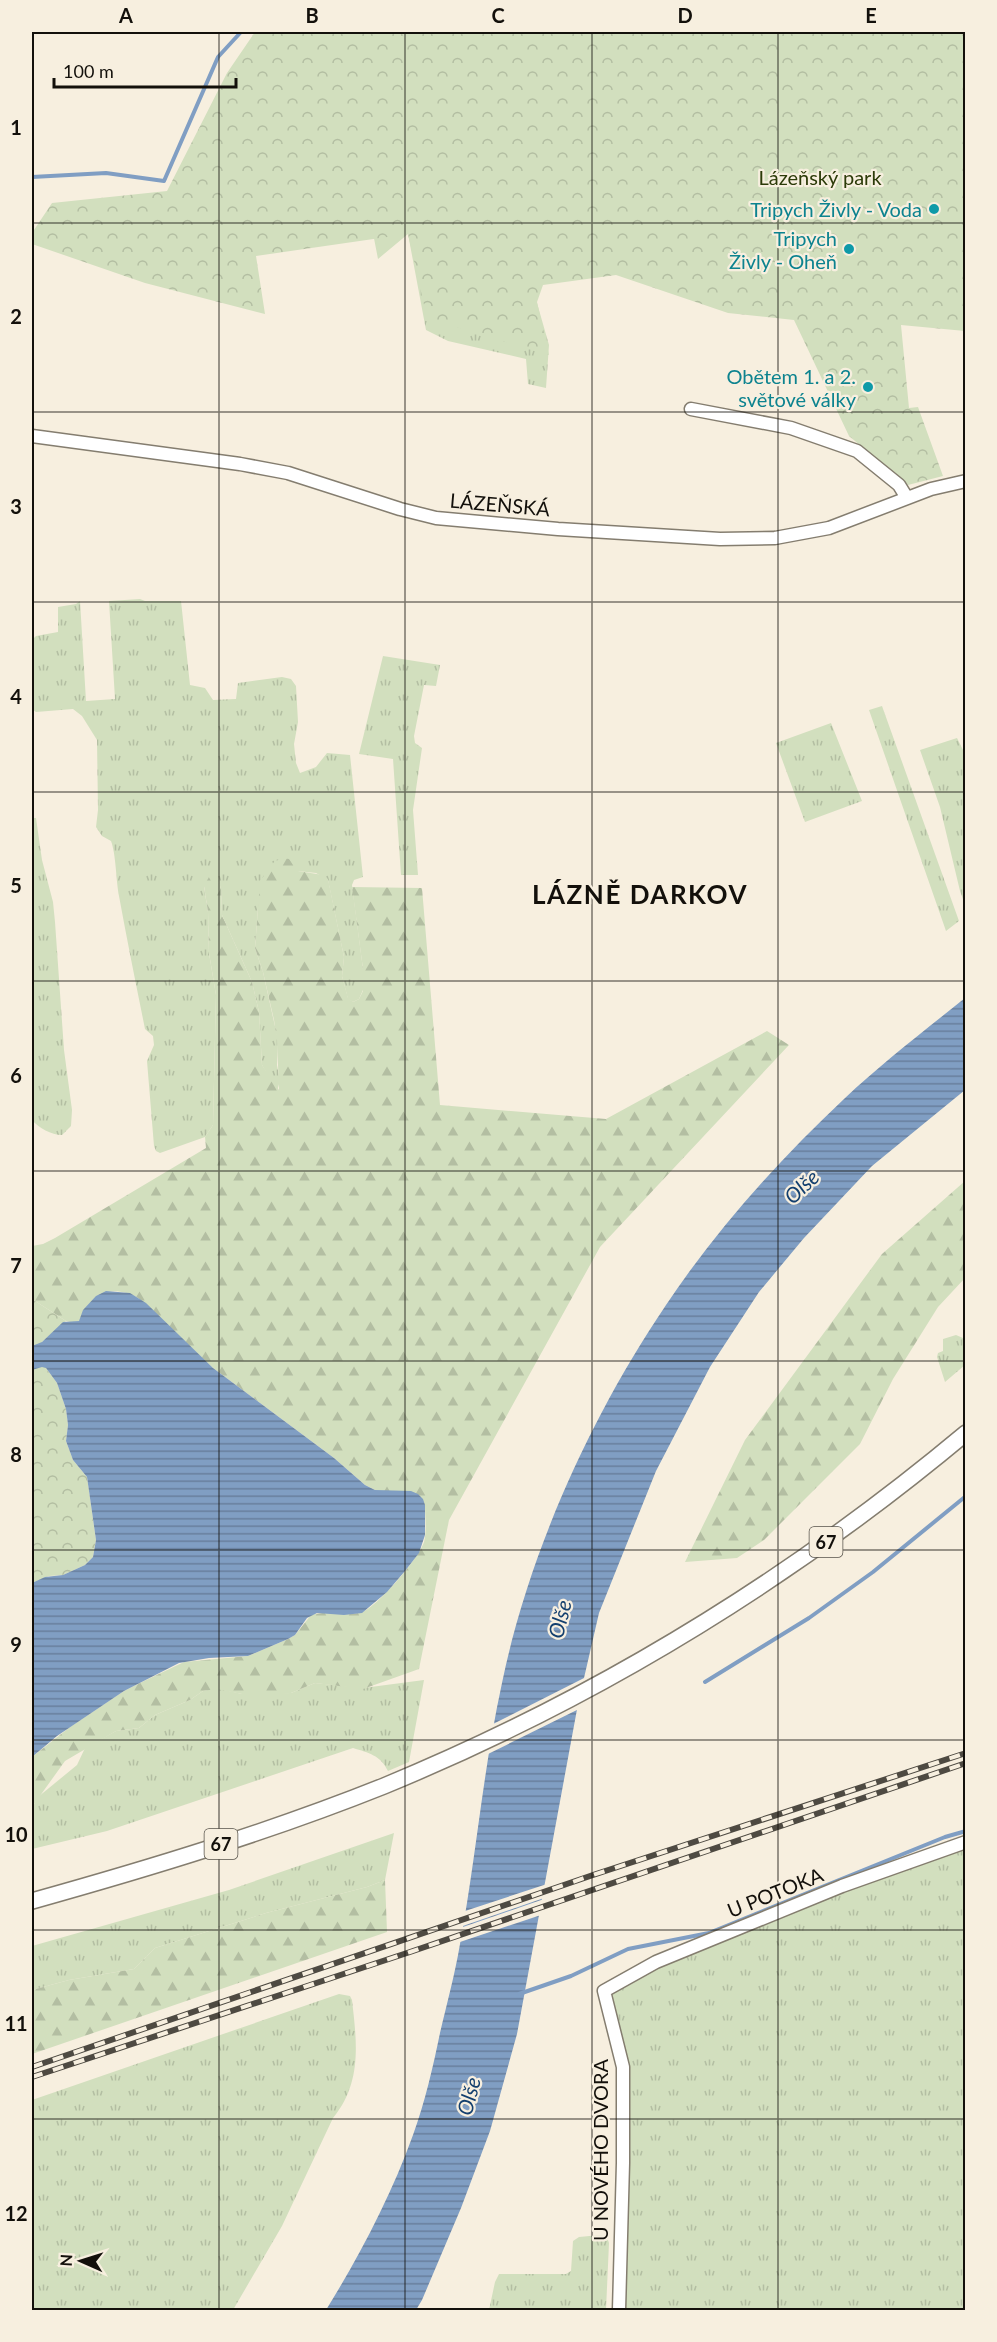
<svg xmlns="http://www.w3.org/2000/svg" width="997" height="2342" font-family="Lato,sans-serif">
	<defs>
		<pattern id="grass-tufts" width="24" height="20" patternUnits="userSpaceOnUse" patternTransform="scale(1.5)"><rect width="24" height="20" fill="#d2dfbe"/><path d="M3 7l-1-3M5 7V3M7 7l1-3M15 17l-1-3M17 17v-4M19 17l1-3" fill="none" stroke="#b3bea2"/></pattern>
		<pattern id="forest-firs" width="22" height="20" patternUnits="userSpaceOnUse" patternTransform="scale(1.5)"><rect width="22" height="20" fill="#d2dfbe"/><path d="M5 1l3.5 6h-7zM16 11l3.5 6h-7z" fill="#b3bea2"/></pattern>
		<pattern id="park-crowns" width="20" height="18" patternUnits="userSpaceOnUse" patternTransform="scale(1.5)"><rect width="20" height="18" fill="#d2dfbe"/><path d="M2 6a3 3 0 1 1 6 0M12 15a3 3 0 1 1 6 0" fill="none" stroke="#b3bea2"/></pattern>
		<pattern id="water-rules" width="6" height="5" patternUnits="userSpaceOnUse" patternTransform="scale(1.5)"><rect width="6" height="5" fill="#809ec3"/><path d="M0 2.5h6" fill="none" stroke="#687f9d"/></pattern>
	</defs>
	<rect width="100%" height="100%" fill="#f7efdf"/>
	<path fill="url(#grass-tufts)" d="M403,203L537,303L549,345L546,388L528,384L526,359L448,341L426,330L408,234L378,259L372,228Z
		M140,599L145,601H181L190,685L205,688L213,700L236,699L238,683L282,677L291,679L296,686L298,722L294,744L296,763L300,773L316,767L327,753L350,755L363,877L354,880L352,885L363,969V990L359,999L353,1002L348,999L342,976L344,957L328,880L316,873L297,871L258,908L255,948L263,972L278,1040L277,1065L280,1081L277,1091L262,1065L259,1012L252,982L222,915L221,888L216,878L204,887L208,912L209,953L216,995L213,1125L205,1137L160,1153L156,1151L154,1146L147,1061L154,1045L153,1036L145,1029C136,984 127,940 119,896C116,880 116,854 111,841L102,836L96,827L98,810L97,740L82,716L73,709L36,712L32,709V640L36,636L58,632V607L76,604L80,601L86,701L115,699L109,601Z
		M383,656L440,665L436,686L424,685L414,736L415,743L422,748L413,810L418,875H401L393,759L359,754Z
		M882,706L959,921L946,931L869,710Z
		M831,723L862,801L805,822L776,743Z
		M957,738L966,756L965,905L960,891L940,807L920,750Z
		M32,818H36L42,860L53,902L55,922L64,1050L72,1110L71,1126L62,1135C51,1135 39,1128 32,1120Z
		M956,1335L963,1338L965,1342V1365L945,1382L937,1357L938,1353L943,1351V1339Z
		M424,1680L409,1762L388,1771C380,1755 369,1753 353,1748L107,1831L32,1849V1808L38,1797L77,1765L85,1748L116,1731L139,1728L155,1715L190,1700L203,1691L216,1688L242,1694L291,1693L315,1683L363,1688Z
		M394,1833L385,1880L367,1887L266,1913L155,1948L134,1969L69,1980L32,1990V1946L229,1890Z
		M965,1842V2310H619L623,2067L604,1991L656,1962Z
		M339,1994L350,1996L352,2000C357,2043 362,2083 333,2118L282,2226L233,2310H32V2100Z
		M600,2235L607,2237L609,2243L606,2310H489L495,2282L499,2274H566L571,2271L573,2241L579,2237Z"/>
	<path fill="url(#forest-firs)" d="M282,858L289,859L298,871L323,875L328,879L344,957L342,976L348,998L353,1002L359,999L363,991V969L352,887L422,888L440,1105L606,1119L767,1031L789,1045L600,1247L449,1520L419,1669L363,1689L315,1683L291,1693L269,1696L242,1694L216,1689L203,1691L190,1700L155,1715L139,1728L116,1731L65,1761L32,1807V1757L70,1727L124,1691L142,1682L184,1662L248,1656L288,1639L295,1635L311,1615C328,1610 345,1617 362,1612C377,1607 419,1558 424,1542C427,1530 425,1517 425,1505L375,1490L365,1485L334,1458L213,1368L138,1298C122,1289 101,1287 90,1304C85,1311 82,1310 81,1320L74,1323L66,1321L32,1299V1246L43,1244L55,1238L206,1148L205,1137L213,1125L216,995L209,953L208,912L204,886L209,877L217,878L221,888L222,915L252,982L259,1012L262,1065L279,1090L277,1040L274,1020L263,972L255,948L260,881L274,862Z
		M965,1181V1278L938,1307L893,1379L860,1444L764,1540L737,1558L685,1562L745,1440L882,1254Z
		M385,1880L387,1932L32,2054V1990L69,1980L134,1969L155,1948L266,1913L367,1887Z"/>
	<path fill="url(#park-crowns)" d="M255,32H965V331L901,325L909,408L918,407L943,476L908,485L849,436L794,320L728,313L616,275L543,285L537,302L549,355L427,318L408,234L256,256L265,314L145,283L32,244V233L52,203L167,191L227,73Z
		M32,1299L66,1321L42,1342L46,1368L57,1383L66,1409L68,1425L66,1441L73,1460L87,1477L96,1540L93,1557L85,1565L63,1575L49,1576L32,1583Z"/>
	<path fill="url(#water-rules)" d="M965,998V1090L872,1166L804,1238L759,1292L710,1367L656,1471L599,1613L578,1704L517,2034L490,2131L461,2208L422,2300L416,2310H326C360,2255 391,2196 413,2135C425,2102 433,2067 440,2033C447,2003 455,1974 460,1944C476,1858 483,1770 502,1683C529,1552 591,1416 666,1305C716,1230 778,1161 844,1099C882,1063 924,1031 965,998Z
		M106,1291L130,1293L146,1303L213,1368L334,1458L365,1485L375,1490L411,1491L418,1494L423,1499L425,1505V1535L419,1553L405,1571L387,1592L362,1613L344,1615L317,1613L307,1618L295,1635L288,1639L248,1656L209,1658L179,1663L124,1691L57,1736L32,1757V1583L45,1577L63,1575L85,1565L93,1557L96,1540L87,1477L73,1460L66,1441L68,1425L66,1409L57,1383L46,1368L42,1367L32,1370V1346L42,1342L63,1322L79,1321L83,1310L96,1296Z"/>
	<path fill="#f7efdf" d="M588,1676L581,1708L486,1755L491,1725Z
		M547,1884L544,1898L460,1927L462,1912Z
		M544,1899L541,1915L457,1943L460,1928Z"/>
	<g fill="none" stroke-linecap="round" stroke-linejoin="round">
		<path stroke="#809ec3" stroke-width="4" d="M32,177L106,173L164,181L218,57L241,32
			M705,1682L809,1618L873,1572L966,1496
			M519,1994L571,1976L628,1949L709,1933L945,1837L966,1831"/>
		<defs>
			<path id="minor" d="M691,409L791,428L857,451L899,485L907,498
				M32,436L240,464L288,473L400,509L436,518L558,529L720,539L775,538L829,528L931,489L966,481
				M619,2310L623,2163V2067L604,1991L656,1962L842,1886L966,1842"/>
			<path id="major" d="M32,1901C150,1868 269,1832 384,1786C595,1699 790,1580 966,1433"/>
		</defs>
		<use href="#minor" stroke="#847d6f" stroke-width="15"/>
		<use href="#major" stroke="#847d6f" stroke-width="18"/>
		<use href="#minor" stroke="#fff" stroke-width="12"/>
		<use href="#major" stroke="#fff" stroke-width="15"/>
		<defs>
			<path id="rail" d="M32,2067L593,1875L966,1753
				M32,2077L410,1952L966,1763"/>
		</defs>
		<use href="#rail" stroke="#4e4a42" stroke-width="6"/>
		<use href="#rail" stroke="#f7efdf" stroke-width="4" stroke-dasharray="11" stroke-linecap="butt"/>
	</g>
	<path fill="none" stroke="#13100b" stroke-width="1.5" stroke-opacity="0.55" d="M219,32V2310M405,32V2310M592,32V2310M778,32V2310M32,223H966M32,412H966M32,602H966M32,792H966M32,981H966M32,1171H966M32,1361H966M32,1550H966M32,1740H966M32,1930H966M32,2119H966"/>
	<g fill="#0f9aa8" stroke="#f7efdf" stroke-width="2">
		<circle cx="934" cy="209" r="6"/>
		<circle cx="849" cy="249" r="6"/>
		<circle cx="868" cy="387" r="6"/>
	</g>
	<g text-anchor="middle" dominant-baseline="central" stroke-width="4.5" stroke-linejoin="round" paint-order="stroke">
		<g fill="#f7efdf" stroke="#57534b" stroke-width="1.5">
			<rect x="809.5" y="1527" width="33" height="30" rx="4.5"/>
			<rect x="204.5" y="1829" width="33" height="30" rx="4.5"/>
		</g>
		<g font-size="18" font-weight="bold" fill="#13100b">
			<text x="826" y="1542">67</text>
			<text x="221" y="1844">67</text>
		</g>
		<g font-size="20" fill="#2c3b09" stroke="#f7efdf">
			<text x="820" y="177">Lázeňský park</text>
		</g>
		<g font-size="20" fill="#0d838f" stroke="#f7efdf" text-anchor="end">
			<text x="922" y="209">Tripych Živly - Voda</text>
			<text x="837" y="238">Tripych<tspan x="837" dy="23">Živly - Oheň</tspan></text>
			<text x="856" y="376">Obětem 1. a 2.<tspan x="856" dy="23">světové války</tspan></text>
		</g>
		<g font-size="20" fill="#13100b" stroke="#f7efdf">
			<text transform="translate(500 504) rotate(5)">LÁZEŇSKÁ</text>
			<text transform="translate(775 1892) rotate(-22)">U POTOKA</text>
			<text transform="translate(600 2150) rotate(-90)">U NOVÉHO DVORA</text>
		</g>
		<g font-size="21" font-style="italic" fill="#133f6e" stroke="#f7efdf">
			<text transform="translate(801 1186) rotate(-43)">Olše</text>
			<text transform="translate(559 1619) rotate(-76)">Olše</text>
			<text transform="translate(468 2096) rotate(-75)">Olše</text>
		</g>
		<g font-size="26" font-weight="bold" letter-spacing="1.5" fill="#13100b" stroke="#f7efdf">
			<text x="640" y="894">LÁZNĚ DARKOV</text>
		</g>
	</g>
	<rect width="997" height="2342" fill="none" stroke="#f7efdf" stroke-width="66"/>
	<g transform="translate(81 2261) rotate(273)" stroke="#f7efdf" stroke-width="4.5" paint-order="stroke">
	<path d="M0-4.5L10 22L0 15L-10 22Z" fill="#13100b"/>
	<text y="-9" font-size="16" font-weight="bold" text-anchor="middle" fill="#13100b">N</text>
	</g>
	<path d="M54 78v9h182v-9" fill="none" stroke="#13100b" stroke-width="3"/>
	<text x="63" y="78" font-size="18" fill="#13100b" stroke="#f7efdf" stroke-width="4.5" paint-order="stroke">100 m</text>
	<rect x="33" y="33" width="931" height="2276" fill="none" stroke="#13100b" stroke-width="2"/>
	<g font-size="20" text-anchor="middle" font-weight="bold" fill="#13100b">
		<text x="126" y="23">A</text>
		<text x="312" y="23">B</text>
		<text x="498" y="23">C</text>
		<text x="685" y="23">D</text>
		<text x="871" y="23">E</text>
		<text x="16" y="135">1</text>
		<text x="16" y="324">2</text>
		<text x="16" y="514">3</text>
		<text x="16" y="704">4</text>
		<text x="16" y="893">5</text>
		<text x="16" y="1083">6</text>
		<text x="16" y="1273">7</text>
		<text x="16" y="1462">8</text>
		<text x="16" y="1652">9</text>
		<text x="16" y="1842">10</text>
		<text x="16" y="2031">11</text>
		<text x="16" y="2221">12</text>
	</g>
</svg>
